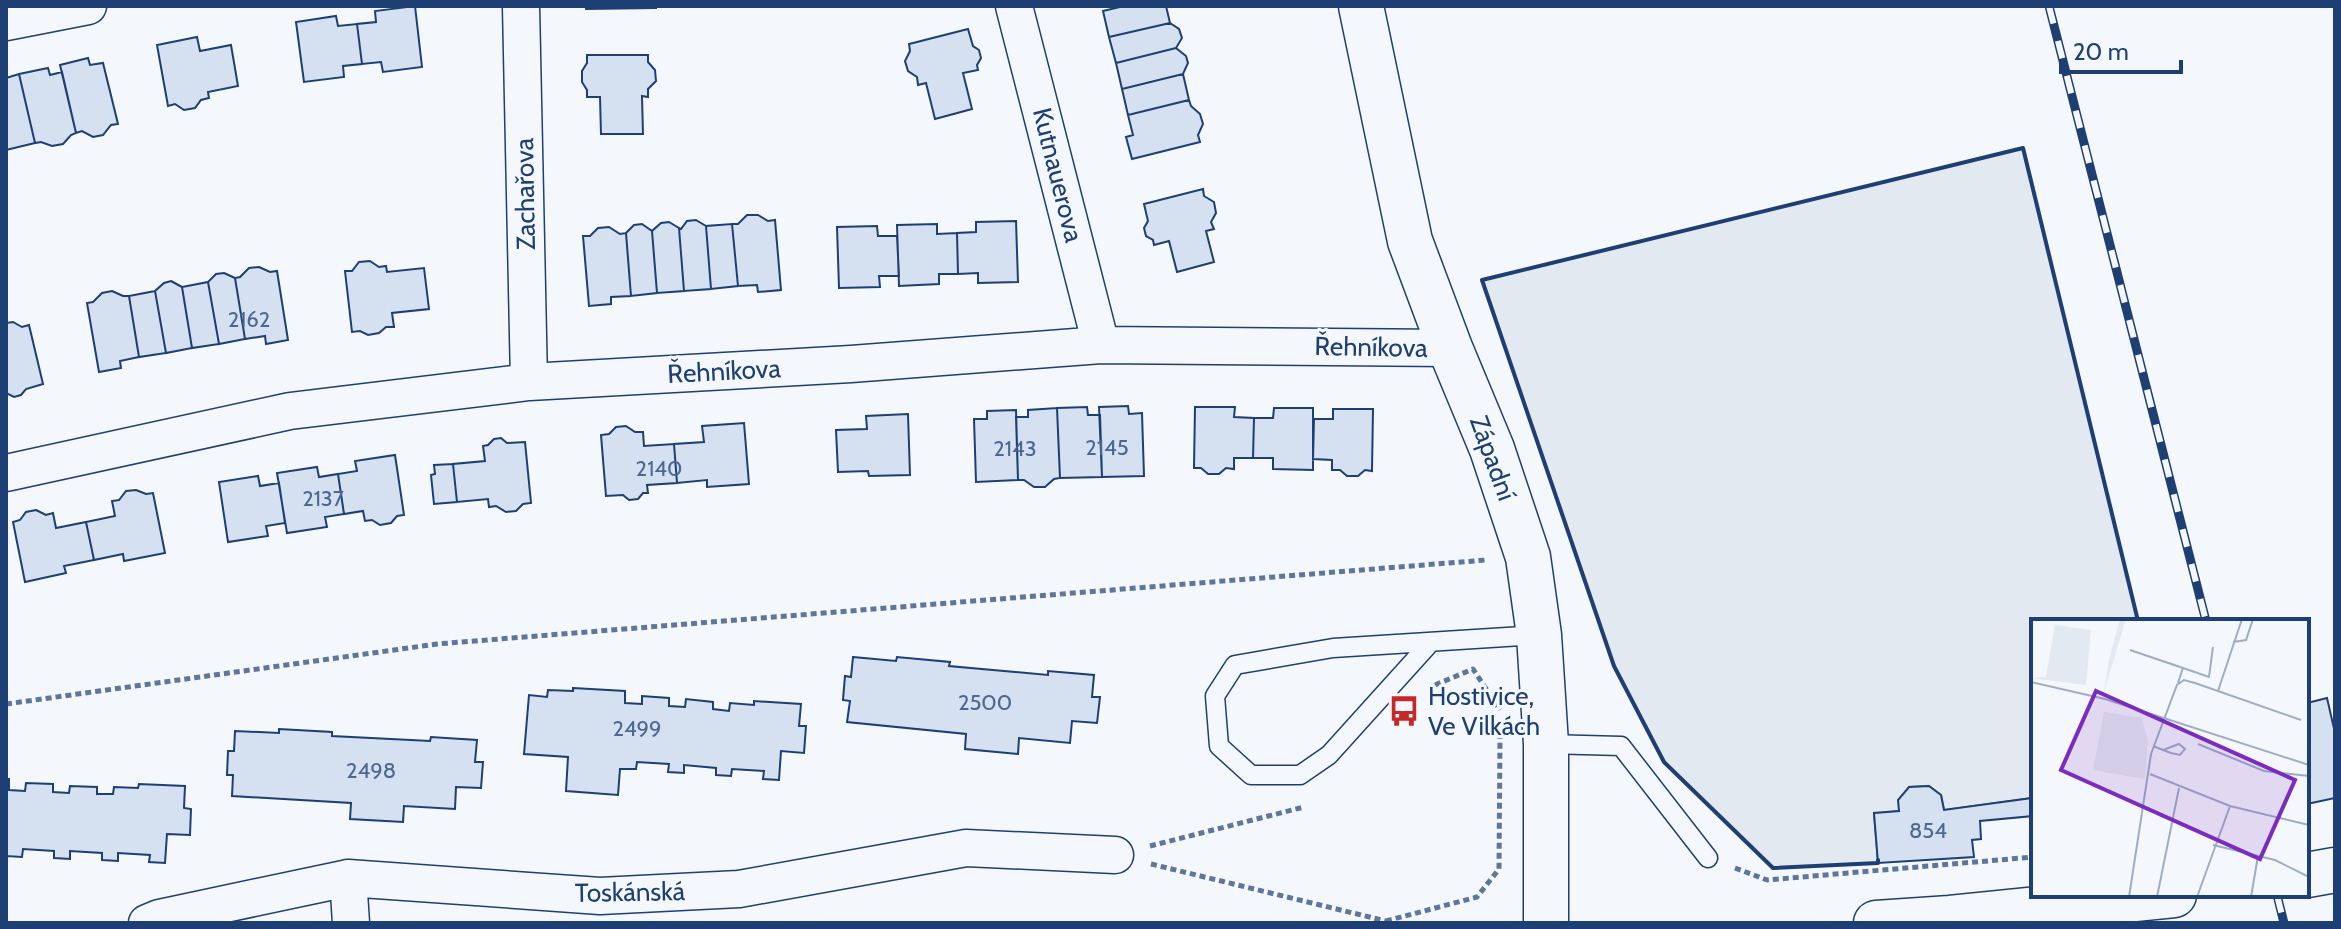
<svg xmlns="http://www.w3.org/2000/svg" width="2341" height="929" font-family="Cabin,sans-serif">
	<rect width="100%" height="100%" fill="#f4f7fb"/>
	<path fill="#e3e9f0" stroke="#687fa3" stroke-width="2" d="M2023,148L2138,621H2033V798L1944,810L1941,795L1929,786L1909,787L1899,811L1874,814L1878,863L1773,868L1664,762L1614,666L1482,280Z"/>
	<path fill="#d5e0f0" stroke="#1d3f73" stroke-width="2" d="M415,6L422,67L383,72L381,62L362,64L357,24L376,22L375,11Z
		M586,6H656V8L586,9Z
		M1124,6H1166L1170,23L1109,37L1103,11Z
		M336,16L338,26L357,24L362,64L343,66L344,77L304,82L296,22Z
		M1170,23L1179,29L1182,38L1176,48L1116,63L1109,37Z
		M968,29L973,46L979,50L981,58L977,65L978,70L963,73L972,109L935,119L926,83L918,85L917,77L908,71L905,61L910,51L909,44Z
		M197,37L200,51L231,45L238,86L208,92L209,98L201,100L195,108L184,110L175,104L168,106L157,45Z
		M1176,48L1186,56L1188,63L1183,74L1122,89L1116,63Z
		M587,55H648V62L655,70L656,81L648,89V97L642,96L643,134H601L600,97H587V90L582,82V71L587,63Z
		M88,58L90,65L103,63L118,124L111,125L103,135L93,137L82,131L76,133L60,65Z
		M48,68L50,75L62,72L76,133L71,135L63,144L52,146L41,142L35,143L19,74Z
		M19,74L35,143L6,150V78Z
		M1183,74L1189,100L1128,115L1122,89Z
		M1189,100L1191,106L1200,114L1203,124L1198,135L1200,142L1132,159L1126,137L1133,135L1128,115Z
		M1203,189L1204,196L1214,202L1216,213L1211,222L1214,229L1206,231L1214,262L1177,272L1169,241L1154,245L1153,240L1146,236L1144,228L1148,221L1144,204Z
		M747,215H758L768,221L775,220L781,290L758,292L757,285L738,286L732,224H738Z
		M696,220L706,226L711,289L684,291L679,228L681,229L687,221Z
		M1016,221L1018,282L978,283V273L958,274L957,233L976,232V222Z
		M669,222L679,228L684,291L657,293L652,231L661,223Z
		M642,224L652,231L657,293L631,296L626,233L634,225Z
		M732,224L738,286L711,289L706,226Z
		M937,224V234L957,233L958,274H939V284L899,286L897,225Z
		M877,226L878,236H897L899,276H879L880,287L839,288L837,227Z
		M609,227L620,234L626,233L631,296L611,297V304L589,306L583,236H590L598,228Z
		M370,261L379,267L386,266L387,272L424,268L429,309L392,313L394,327H386L379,333L368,335L360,331L352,332L345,271H352L359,262Z
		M259,267L270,272L277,271L288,340L266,344L265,336L245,339L235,278L240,277L249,268Z
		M224,273L235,278L245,339L219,344L208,282L216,274Z
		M171,281L182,287L192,348L166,353L155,291L164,283Z
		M208,282L219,344L192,348L182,287Z
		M112,291L123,296H129L139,357L120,361L121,368L99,372L87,303L93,302L102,293Z
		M155,291L166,353L139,357L129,296Z
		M13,322L22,327L29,325L43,384L26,389L21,395L14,397L6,393V323Z
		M1128,406L1129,414L1142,413L1144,476L1102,477L1099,407Z
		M1087,407L1088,415H1100L1102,477L1060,478L1057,408Z
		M1195,407H1235L1234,417L1254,418L1253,458H1234V469L1226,468L1219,474H1208L1201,468H1194Z
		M1057,408L1060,478L1054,479L1045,487H1034L1024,480H1018L1016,417H1028V410Z
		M1274,408H1313V470L1273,469V458H1253L1254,418H1273Z
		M1333,409H1373L1372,471L1365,470L1358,476H1347L1340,470H1332V460L1313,459L1314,419H1333Z
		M1016,410L1018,480L976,482L974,419H987V411Z
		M908,414L910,475L869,476L868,471L838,472L836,430L867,429L866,416Z
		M744,423L749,484L707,487V480L677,483L674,444L704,442L702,426Z
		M626,426L635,432H643L644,446L674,444L677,483L647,485L648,493H643L638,499L629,500L623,495L606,496L601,435L609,434L616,427Z
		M501,438L507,443L525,442L531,503L523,504L516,511L506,512L496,506L489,507L488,499L457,502L453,464L485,461L483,446L488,445L494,439Z
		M395,455L404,515L397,516L391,523L380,525L372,520L365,521L363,511L344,514L338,474L357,471L355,461Z
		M453,464L457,502L434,504L431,475L435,474L434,465Z
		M317,467L319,477L338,474L344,514L325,517L327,527L287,533L277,473Z
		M258,476L260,486L279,483L285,523L266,526L268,536L228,542L219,482Z
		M136,490L146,494L153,493L165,553L124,561L123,554L94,560L86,522L115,516L112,501L119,500L126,491Z
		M36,510L46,515L53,513L56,528L86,522L94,560L64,566L66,573L25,582L13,522L20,520L26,512Z
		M853,657L896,661L897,657L950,662L949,666L1048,675V671L1094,675L1092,697H1100L1097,723L1072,721L1070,743L1019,738L1018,754L965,749L966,734L847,722L850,701L843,700L845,676L851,677Z
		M573,688L625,691V703L642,704V696L669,698V706L685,707L686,699L713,702V709L729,711L730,703L754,705V701L801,704L799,726H806L804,753L781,751L779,780L763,779L764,771L732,769L731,776L716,775V768L684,765V773L668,772L669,764L637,762L636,769H620L618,795L566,791L568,757L524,754L529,695L547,697L548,690L573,691Z
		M2327,698L2335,733V798L2307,804V703Z
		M279,729L332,732V736L430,741L431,737L477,740L475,762H483L481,788L456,787L455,809L404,806L403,822L350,819L351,803L232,796L233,775H227L228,751H234L235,731L279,733Z
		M6,779H9V790L25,791L26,783L53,784V792L69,793L70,786L97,787V794H113L114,787L138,788L139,784L185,786L184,808L191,809L190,835L167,834L165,863L149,862L150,855L118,853V861L102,860V853L70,851V859L54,858V851L23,849L22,857L6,856V860Z
		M1929,786L1941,795L1944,810L2032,798L2033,816L1980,821L1981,839L1972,840L1974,857L1878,863L1874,813L1899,811L1898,800L1909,787Z"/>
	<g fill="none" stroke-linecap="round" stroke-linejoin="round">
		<defs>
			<path id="lane" d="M1431,642L1329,755L1300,775H1251L1219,746L1215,696L1235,665L1333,648L1539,635
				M1546,744L1621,746L1708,858"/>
			<path id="street" d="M521,6L529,382
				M1014,6L1101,345
				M6,22L88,6
				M6,473L290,411L529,382L851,364L1101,345L1450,348
				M348,878L351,923
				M147,923L159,918L348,878L600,896L739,889L966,848L1115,855"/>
			<path id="secondary" d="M1361,6L1410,241L1450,348L1492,449L1528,557L1539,635L1546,744V923
				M2307,875L2335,870
				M1876,923L1950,918L2174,895"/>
		</defs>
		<use href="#lane" stroke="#1d3f73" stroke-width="21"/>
		<use href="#street" stroke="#1d3f73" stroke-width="39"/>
		<use href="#secondary" stroke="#1d3f73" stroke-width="47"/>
		<path stroke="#5e769c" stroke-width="5" stroke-dasharray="6 4" stroke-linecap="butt" d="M1435,685L1473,669L1500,710
			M6,704L437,644L1486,560
			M1150,846L1304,807
			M1151,864L1386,921L1387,923
			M1735,868L1767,880L2033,857
			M1386,921L1477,897L1499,869L1500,736"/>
		<use href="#lane" stroke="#f4f7fb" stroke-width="18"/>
		<use href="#street" stroke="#f4f7fb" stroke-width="36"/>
		<use href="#secondary" stroke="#f4f7fb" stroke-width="44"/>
		<defs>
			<path id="rail" d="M2049,6L2206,621
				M2277,895L2284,923"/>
		</defs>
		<use href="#rail" stroke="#1d3f73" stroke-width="9"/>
		<use href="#rail" stroke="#f4f7fb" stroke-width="6" stroke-dasharray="18" stroke-linecap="butt"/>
		<path stroke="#1d3f73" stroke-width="4" d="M1878,860V863L1773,868L1664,762L1614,666L1482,280L2023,148L2138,621"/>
	</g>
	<defs>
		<symbol id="bus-bare" viewBox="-9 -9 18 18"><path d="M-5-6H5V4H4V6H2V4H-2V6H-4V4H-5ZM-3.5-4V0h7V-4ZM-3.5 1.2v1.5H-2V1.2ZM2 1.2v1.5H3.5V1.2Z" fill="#c62828" stroke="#f4f7fb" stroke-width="2.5" paint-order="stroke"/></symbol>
	</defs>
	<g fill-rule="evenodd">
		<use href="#bus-bare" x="1382" y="689" width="44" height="44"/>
	</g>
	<g text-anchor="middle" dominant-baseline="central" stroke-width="6" stroke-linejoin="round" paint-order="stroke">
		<g font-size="22" fill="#4b6792">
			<text x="249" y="319">2162</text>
			<text x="1107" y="447">2145</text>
			<text x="1015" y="448">2143</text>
			<text x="659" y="468">2140</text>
			<text x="323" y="498">2137</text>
			<text x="985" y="702">2500</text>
			<text x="637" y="728">2499</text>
			<text x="371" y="770">2498</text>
			<text x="1928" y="830">854</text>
		</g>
		<g font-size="26" fill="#1d3f73" stroke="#f4f7fb">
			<text transform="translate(1058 175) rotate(76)">Kutnauerova</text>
			<text transform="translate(525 194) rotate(-91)">Zachařova</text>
			<text transform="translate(1371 347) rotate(1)">Řehníkova</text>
			<text transform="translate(724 371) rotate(-3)">Řehníkova</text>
			<text transform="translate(1493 458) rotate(70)">Západní</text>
			<text transform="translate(630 892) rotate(-1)">Toskánská</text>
		</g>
		<g font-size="26" fill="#1d3f73" stroke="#f4f7fb" text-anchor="start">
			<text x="1428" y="696">Hostivice,<tspan x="1428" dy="30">Ve Vilkách</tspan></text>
		</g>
	</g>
	<g transform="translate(2031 619)">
		<rect width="278" height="278" fill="#f4f7fb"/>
		<path d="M89,0H95L73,73L78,41ZM24,6L60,11L55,66L0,59L15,58ZM73,93L111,99L117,122L114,160L62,151Z" fill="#e3e9f0"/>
		<path fill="none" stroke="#9eadc5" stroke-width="2" d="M202,23L215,21L222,0M99,31L152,49L147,64M152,49L178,58L182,28M0,63L74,80L278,146M187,72L211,0M167,125L233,152L278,157M122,127L132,131L140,134L149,136L154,130L148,125L132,131M119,155L199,187L278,206M182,226L244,241L278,258M98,278L120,135L146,66L153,61L164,64L270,101M126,278L148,169M166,278L199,187M220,278L227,237"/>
		<path fill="#7b2cbf" fill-opacity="0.15" stroke="#7b2cbf" stroke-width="4" d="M65,72L264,161L229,240L30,151Z"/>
		<rect width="278" height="278" fill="none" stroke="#1d3f73" stroke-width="4"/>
	</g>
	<rect width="2341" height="929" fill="none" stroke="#1d3f73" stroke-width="16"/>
	<path d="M2061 60v12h120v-12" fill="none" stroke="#1d3f73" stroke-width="4"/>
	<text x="2073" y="60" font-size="24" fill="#1d3f73" stroke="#f4f7fb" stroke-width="6" paint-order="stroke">20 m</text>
</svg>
